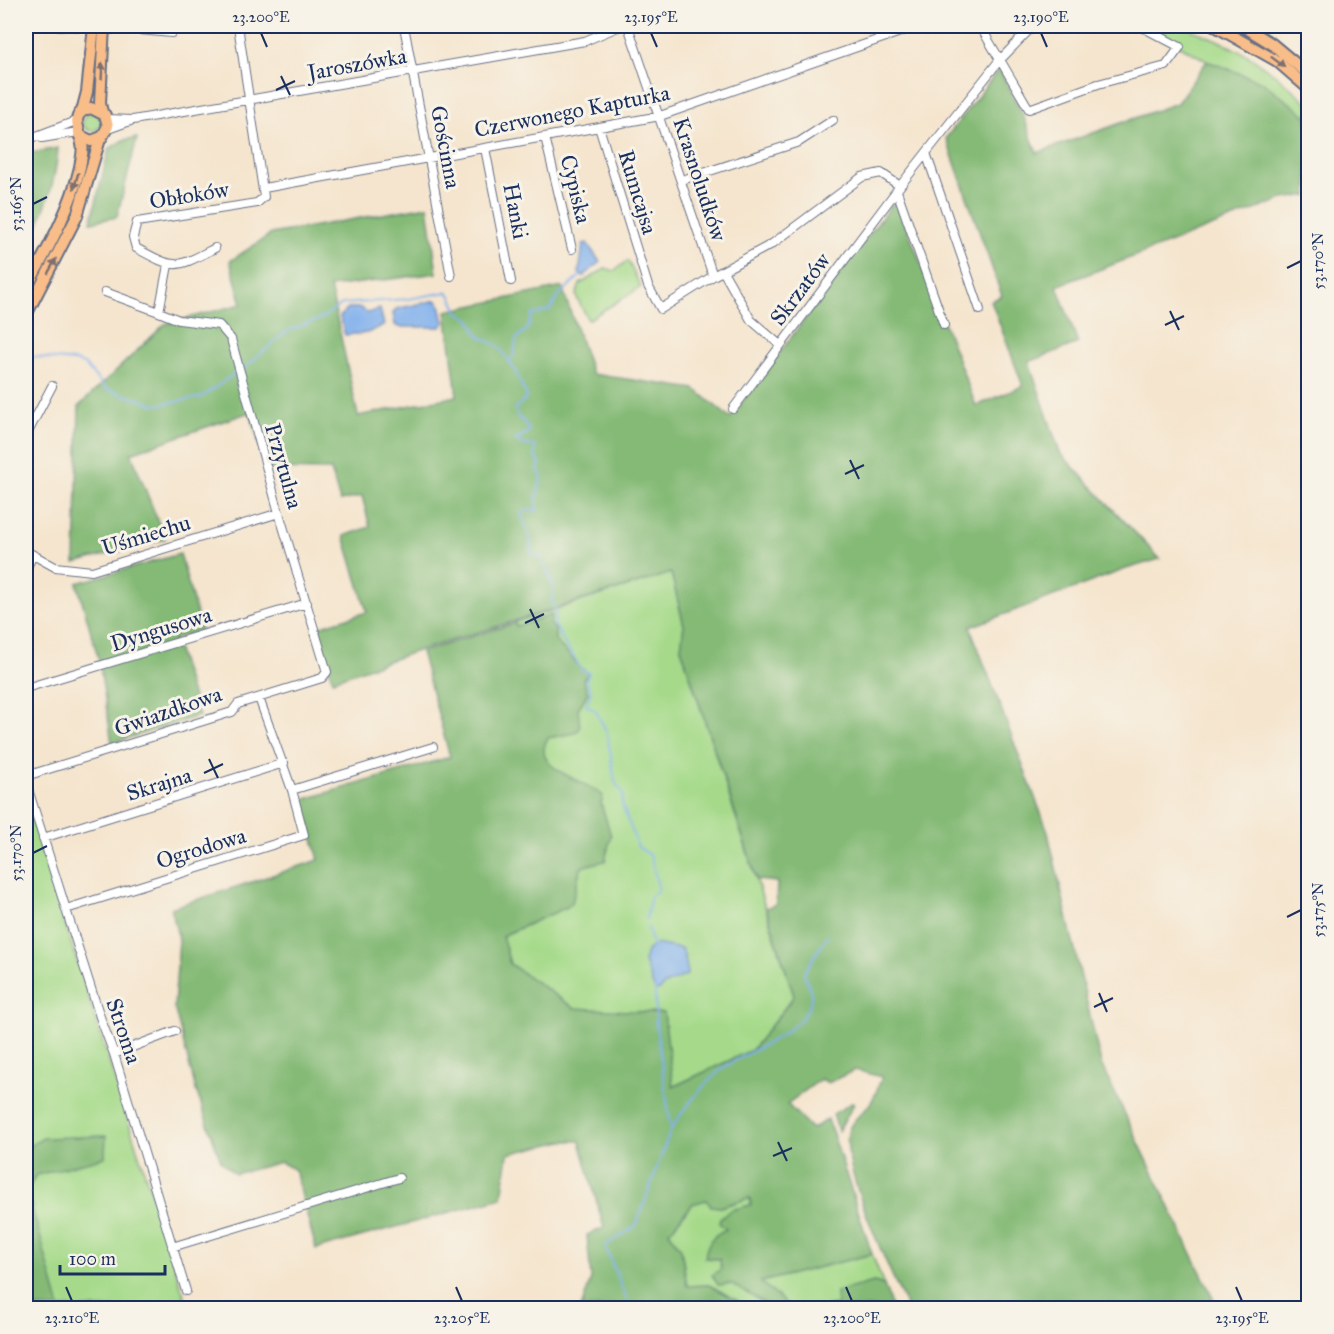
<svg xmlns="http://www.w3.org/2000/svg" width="1334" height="1334" font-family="'IM FELL Great Primer',serif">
	<rect width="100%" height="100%" fill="#f7f3e8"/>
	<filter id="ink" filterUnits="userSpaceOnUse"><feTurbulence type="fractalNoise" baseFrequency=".0167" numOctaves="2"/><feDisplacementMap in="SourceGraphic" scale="12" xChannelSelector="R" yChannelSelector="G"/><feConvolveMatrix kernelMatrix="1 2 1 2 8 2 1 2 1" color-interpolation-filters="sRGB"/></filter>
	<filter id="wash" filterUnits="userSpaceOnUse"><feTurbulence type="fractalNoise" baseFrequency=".008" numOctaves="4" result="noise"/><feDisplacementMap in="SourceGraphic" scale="24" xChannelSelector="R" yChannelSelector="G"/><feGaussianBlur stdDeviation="1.35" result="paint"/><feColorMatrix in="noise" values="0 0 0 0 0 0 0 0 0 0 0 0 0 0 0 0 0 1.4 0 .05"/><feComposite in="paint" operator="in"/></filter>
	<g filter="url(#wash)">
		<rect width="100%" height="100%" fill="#f5e5ce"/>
		<path fill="#a6da8a" stroke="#608474" stroke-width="1.5" d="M1145,26H1182L1215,39L1247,55L1277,76L1308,103V117L1262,82L1207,61Z
			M83 122a9 9 0 1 1 18 0a9 9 0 1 1-18 0Z
			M628,261L641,287L588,320L576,296L580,284L606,268L613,271Z
			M671,573L684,625L681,648L794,996L752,1050L672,1087L574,1008L510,964L502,936L560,909L515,622Z
			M26,802L188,1308H26Z
			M750,1198L751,1205L731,1210L727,1229L705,1258L720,1259C725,1287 752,1294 773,1308H750L709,1285L687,1286L681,1249L669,1232L692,1204L706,1199L720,1207Z
			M872,1254L884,1285L874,1282L836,1293L837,1304L823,1308H791L760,1282Z"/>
		<path fill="#84ba76" stroke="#50746a" stroke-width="1.5" d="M1207,61L1262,82L1308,117V195L1283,199L1057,286L1078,343L1029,362L1060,453L1160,559L1126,569L970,627L1047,829L1101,1064L1218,1308H907C892,1274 835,1159 850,1127C854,1119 862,1113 868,1106C875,1099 878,1086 882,1077L855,1070L828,1083L821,1079L787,1104L812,1129L828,1119L872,1254L761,1282L791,1308H773L731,1284L718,1285L712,1275L721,1269L720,1259L705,1258C707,1242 712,1236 726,1229L719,1223L720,1218L731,1210L751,1205L750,1198L720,1207L711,1206L706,1200L692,1204L669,1232L681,1249L687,1286L709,1285L750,1308H581L591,1279L587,1235L604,1228L580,1141H563L508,1154L502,1198L316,1249L295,1170L281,1162L235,1174L221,1161L196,1090L174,1007L179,940L171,908L319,860L302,800L450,757L421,652L515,623L516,626L552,615L550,624L555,629V640L582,669L589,673L583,680L588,693L578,709L580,728L575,733L548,738C528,770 586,779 603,796L601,803L611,836L605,861L584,866L580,870L572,903L567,907L502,936L510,964L574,1008L664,1013L673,1087L752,1050L794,996L766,908L776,904L777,882L757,880L681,648L684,625L671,573L417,651L333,680L315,628L367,612L344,536L370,527L362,496L340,501L331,470L266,469L250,412L131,453L165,539L75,563L79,406L165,324L242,304L230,261L271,234L428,206L437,273L330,287L358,416L457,396L446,311L562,287L592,374L695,389L730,418L896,199L976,406L1023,386L991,301L1002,296L946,138L999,69L1023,115L1037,153L1177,103Z
			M137,138L117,217L91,222L109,149L123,140Z
			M58,148C56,187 41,218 26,253V154Z
			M180,554L201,630L174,639L199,716L112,743L99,661L77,583Z
			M853,1102L854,1104L838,1131L833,1114Z
			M106,1136L105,1157L37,1175L27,1189L60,1308H26V1148L43,1138Z
			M874,1282L884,1285L892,1308H823L837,1304L836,1292Z"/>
		<path fill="#82b1ec" stroke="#4e70a5" stroke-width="1.5" d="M587,243L600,262L583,277L579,273L583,244Z
			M436,300L440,304L444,323L441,327H399L395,325L393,313L396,309Z
			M348,308H361L367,313L380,309L384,325L367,333L345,335L340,317Z
			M655,944L682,949C684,955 688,968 687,975L664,985L660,990L655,991L644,962L647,951Z"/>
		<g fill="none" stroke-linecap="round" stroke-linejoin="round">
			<path stroke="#82b1ec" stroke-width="2" d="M26,356L75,361L84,364L106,389L156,405L202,397L237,372
				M509,362L514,355L516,339L528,328L532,315L550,310L559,295L580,276
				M243,369L286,332L324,317L342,304L408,299L447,292L451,296L458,312L470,319L478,335L499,347L515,370L527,397L515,409L519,419L523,420L529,430L527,433L516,439L521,444L535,446V457L540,463L538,470L542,477L536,500L537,511L527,510L521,514L530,537L531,554L541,557C546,571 558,585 551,601L556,613L554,623L562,639L582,670L589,673L586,680L591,692L586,705L596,711L607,733L615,782L623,794L622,804L638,847L650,855L659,890L651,895L646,919
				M648,927L653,948
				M671,1129C684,1109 700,1088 718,1072C742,1051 812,1032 811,995C811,988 806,979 804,973L828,935
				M627,1300L605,1246L636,1226L671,1129L656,1025L655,989"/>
		</g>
	</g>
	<g filter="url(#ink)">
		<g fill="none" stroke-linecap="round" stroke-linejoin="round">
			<defs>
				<path id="minor" d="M60,26L94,27
					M404,26L451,276
					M628,26L713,276
					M980,26L1029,109L1098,84L1166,66L1180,47L1140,26
					M104,31L118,28L172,33
					M107,119L133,120
					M599,127L648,286L661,309L713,276L772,244L862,177L881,173L900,186
					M108,129L133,120L585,41L620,26
					M545,137L572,249
					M42,138L78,132
					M26,140L76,121
					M485,148L511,281
					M926,153L980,310
					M682,180L799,142L833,120
					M264,188L660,116L903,31L912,26
					M897,191L944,325
					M215,248C174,269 177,270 136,248L133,237L137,222L257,203L264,197L238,26
					M723,271L751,320L780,345
					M105,292L159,312L168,265
					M733,409L900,186L998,62L1033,26
					M26,436L52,386
					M26,551L55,567L92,571L279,513
					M26,569L33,555
					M26,688L307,603
					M259,698L292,790L433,747
					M26,776L232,712L238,704L322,678L327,672L279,513L231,339L219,325L179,320L159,312
					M26,783L100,1017L114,1054L186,1291
					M43,838L284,763
					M66,909L304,835L292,790
					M114,1054L175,1031
					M172,1247L399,1178"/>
				<path id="major" d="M1215,26L1277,61L1308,88
					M1243,26L1272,44L1308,74
					M82,111L87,92L94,26
					M102,112L100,103L104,26
					M26,289C47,250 70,211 80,167C81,160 84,151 82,144C80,129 68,113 91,108L105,115L108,126L102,137L91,141L79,135
					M26,315L77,216L100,139"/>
			</defs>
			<use href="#minor" stroke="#676f85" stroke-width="10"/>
			<use href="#major" stroke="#676f85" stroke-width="14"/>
			<use href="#minor" stroke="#fff" stroke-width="8"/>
			<use href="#major" stroke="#f8bd89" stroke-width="10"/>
		</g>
		<defs><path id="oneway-solid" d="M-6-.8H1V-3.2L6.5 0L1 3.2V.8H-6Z" transform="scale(1.5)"/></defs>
		<g fill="#7e6f71">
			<use href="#oneway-solid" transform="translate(1278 62) rotate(37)"/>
			<use href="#oneway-solid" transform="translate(102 71) rotate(-87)"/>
			<use href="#oneway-solid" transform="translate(76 181) rotate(106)"/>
			<use href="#oneway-solid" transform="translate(52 266) rotate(-61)"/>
		</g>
	</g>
	<path fill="none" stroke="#1b2f5e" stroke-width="2" d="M261,33L267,47M651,33L657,47M1041,33L1047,47M281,76L290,95M276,90L295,81M33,204L47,197M1287,268L1301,261M1170,311L1179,330M1165,325L1184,316M850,460L859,479M845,474L864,465M530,609L539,628M525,623L544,614M209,759L218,778M204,773L223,764M33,853L47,846M1287,917L1301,910M1099,993L1107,1012M1094,1007L1113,998M778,1142L787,1161M773,1156L792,1148M66,1287L72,1301M456,1287L462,1301M846,1287L852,1301M1236,1287L1242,1301"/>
	<g text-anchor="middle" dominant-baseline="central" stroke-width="6" stroke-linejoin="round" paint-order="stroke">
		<g font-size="22" fill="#1b2f5e" stroke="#f7f3e8">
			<text transform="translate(357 64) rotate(-10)">Jaroszówka</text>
			<text transform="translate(572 111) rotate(-11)">Czerwonego Kapturka</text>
			<text transform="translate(446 147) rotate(79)">Gościnna</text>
			<text transform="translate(700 179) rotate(72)">Krasnoludków</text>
			<text transform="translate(576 189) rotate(76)">Cypiska</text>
			<text transform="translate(638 192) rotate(73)">Rumcajsa</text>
			<text transform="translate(189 195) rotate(-9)">Obłoków</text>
			<text transform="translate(516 211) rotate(79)">Hanki</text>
			<text transform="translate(800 289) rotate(-53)">Skrzatów</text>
			<text transform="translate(284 466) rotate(74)">Przytulna</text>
			<text transform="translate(146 535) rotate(-17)">Uśmiechu</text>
			<text transform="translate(161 629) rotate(-17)">Dyngusowa</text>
			<text transform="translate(168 711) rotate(-19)">Gwiazdkowa</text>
			<text transform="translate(159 784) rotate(-17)">Skrajna</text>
			<text transform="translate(201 848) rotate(-17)">Ogrodowa</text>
			<text transform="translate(124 1031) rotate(71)">Stroma</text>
		</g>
	</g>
	<rect width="1334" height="1334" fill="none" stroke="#f7f3e8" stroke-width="66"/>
	<path d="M60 1265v9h105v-9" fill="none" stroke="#1b2f5e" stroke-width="3"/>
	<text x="69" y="1265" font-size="18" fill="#1b2f5e" stroke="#f7f3e8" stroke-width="4.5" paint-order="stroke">100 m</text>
	<rect x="33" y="33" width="1268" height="1268" fill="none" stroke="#1b2f5e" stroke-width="2"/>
	<g font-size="15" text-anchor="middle" fill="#1b2f5e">
		<text x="261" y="22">23.200°E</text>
		<text x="651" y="22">23.195°E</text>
		<text x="1041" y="22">23.190°E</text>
		<text transform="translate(16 204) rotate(-90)" y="5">53.165°N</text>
		<text transform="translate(1318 261) rotate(-90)" y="5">53.170°N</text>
		<text transform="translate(16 853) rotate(-90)" y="5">53.170°N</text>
		<text transform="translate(1318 910) rotate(-90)" y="5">53.175°N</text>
		<text x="72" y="1323">23.210°E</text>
		<text x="462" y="1323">23.205°E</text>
		<text x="852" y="1323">23.200°E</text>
		<text x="1242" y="1323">23.195°E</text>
	</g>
</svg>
